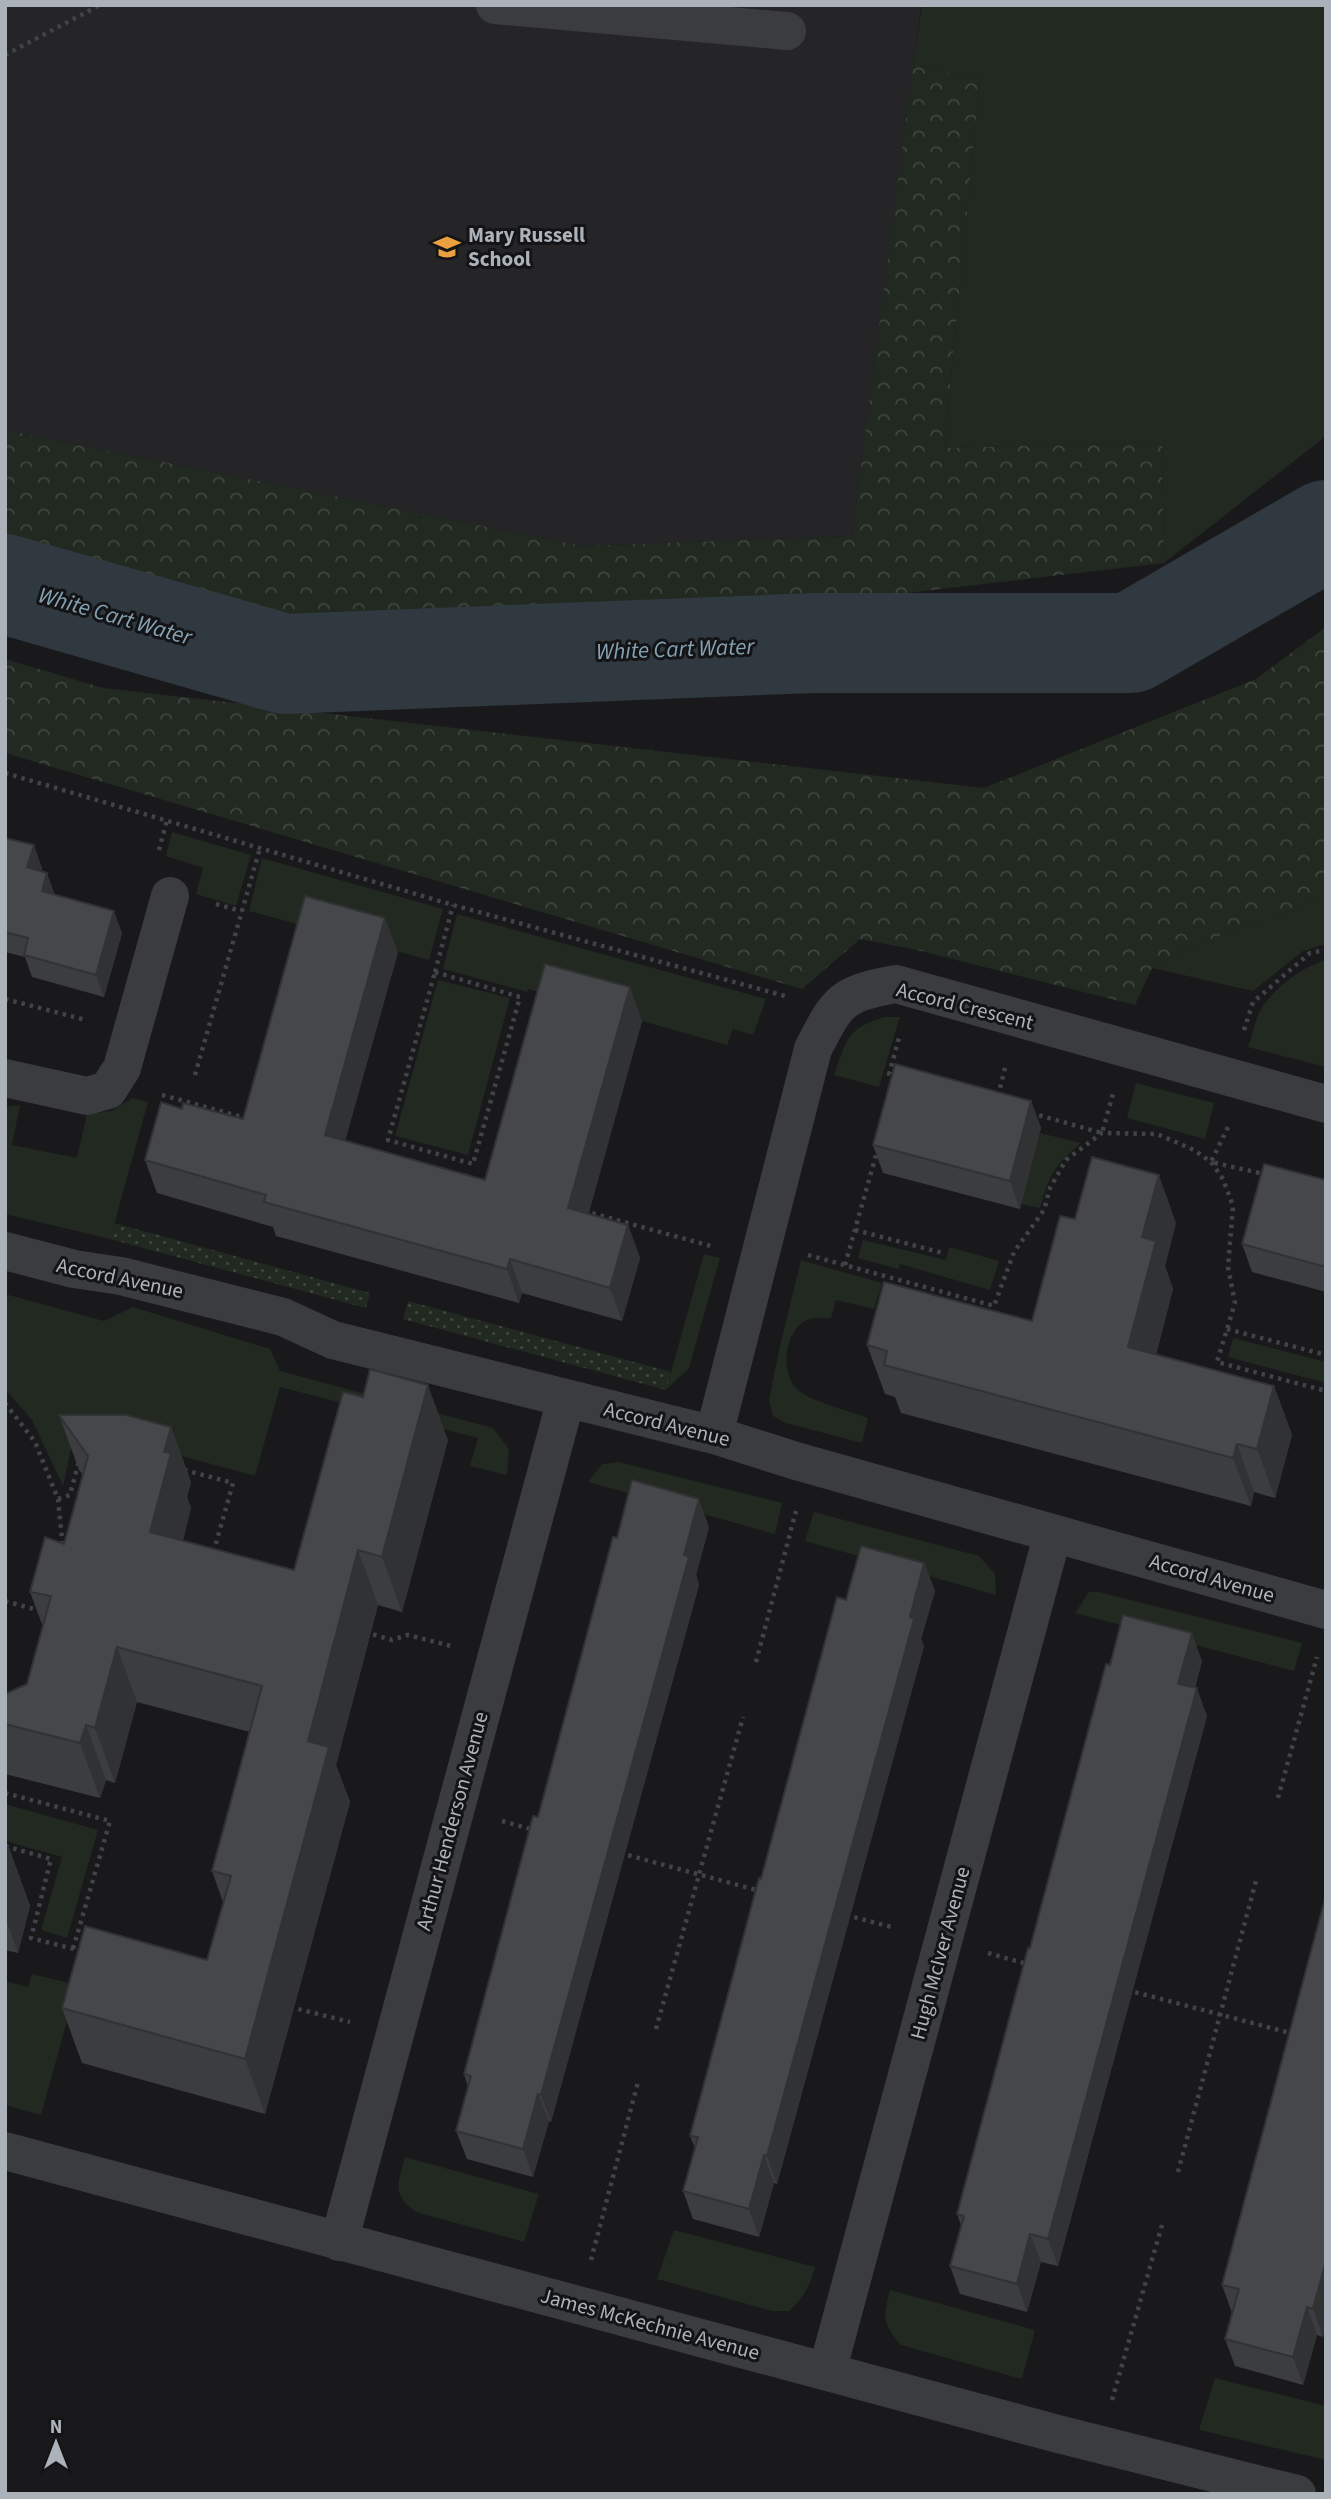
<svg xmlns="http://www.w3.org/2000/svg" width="1331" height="2499" font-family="'Source Sans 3',sans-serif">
	<defs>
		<pattern id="forest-crowns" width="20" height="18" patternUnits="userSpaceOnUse" patternTransform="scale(1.75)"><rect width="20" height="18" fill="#212921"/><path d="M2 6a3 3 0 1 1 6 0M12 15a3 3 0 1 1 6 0" fill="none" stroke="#3f463f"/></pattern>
		<pattern id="garden-dots" width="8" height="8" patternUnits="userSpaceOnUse" patternTransform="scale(1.75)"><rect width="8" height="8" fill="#212921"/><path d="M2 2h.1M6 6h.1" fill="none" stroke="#3f463f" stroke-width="1.8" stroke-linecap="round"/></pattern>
	</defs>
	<rect width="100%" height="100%" fill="#19191b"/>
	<path fill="#252528" d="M5,5H921L852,536L582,546L5,430Z"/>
	<path fill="#212921" d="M922,5H1326V436L1164,563L1162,442L944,448L980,80L913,64Z
		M172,832L251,855L236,906L196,894L203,868L166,856Z
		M262,858L443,909L429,960L249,911Z
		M1326,896V944L1303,951L1253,991L1152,968L1192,946Z
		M457,914L766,999L753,1035L733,1029L727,1045L528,989L527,992L443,969Z
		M1326,960V1067L1248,1047C1252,1036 1254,1025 1258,1015C1269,991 1301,967 1326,960Z
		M438,980L510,998L468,1155L395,1136Z
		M884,1017H900L879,1087L834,1075C847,1040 845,1029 884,1017Z
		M1136,1083L1214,1103L1205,1139L1127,1118Z
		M132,1098L148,1102L110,1239L5,1214V1107L20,1105L12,1145L77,1158L87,1114L111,1111Z
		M1040,1133L1081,1143C1054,1166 1050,1174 1040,1208L1021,1204Z
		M863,1240L946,1260L949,1247L999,1261L990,1290L900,1264L898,1269L858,1258Z
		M704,1254L720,1258L689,1368L666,1390Z
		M801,1260L882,1283L874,1309L836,1300L831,1318C824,1318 815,1317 809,1319C783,1329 778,1379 802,1393C818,1403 849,1411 868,1418L862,1443L786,1423L773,1416L769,1400L779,1350Z
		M5,1294L104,1321L133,1307L270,1349L280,1371L493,1428L509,1449L507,1475L470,1466L478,1438L280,1387L255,1476L76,1427L63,1486L32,1420L5,1389Z
		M1233,1338L1326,1362V1383L1228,1357Z
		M619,1462L782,1503L775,1534L588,1482L602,1464Z
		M814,1512L979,1556L995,1574L996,1595L805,1541Z
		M1089,1592H1098L1302,1643L1294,1671L1075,1613Z
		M5,1804L98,1830L67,1938L41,1930L62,1857L5,1841Z
		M32,1974L77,1985L41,2115L5,2105V1981L28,1987Z
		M405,2157L539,2194L524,2242L416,2212C391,2194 398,2184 405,2157Z
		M674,2230L815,2267C810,2286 804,2297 789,2311H772L657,2279Z
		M890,2290L1035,2330L1022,2379L901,2345C882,2322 883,2319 890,2290Z
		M1215,2378L1326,2406V2460L1199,2430Z"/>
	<path fill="url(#forest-crowns)" d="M913,64L980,80L944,448L1162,442L1164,563L598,629L299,618L5,545V430L582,546L852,536Z
		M1326,627V896L1192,946L1152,968L1135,1005L917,950L860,939L802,989L5,753V659L103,688L984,788L1256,679Z"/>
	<path fill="url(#garden-dots)" d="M114,1223L370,1293L366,1308L110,1239Z
		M408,1301L671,1372L666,1390L403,1319Z"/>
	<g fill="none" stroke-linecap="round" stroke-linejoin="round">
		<path stroke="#2f393f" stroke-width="100" d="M5,584L285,664L813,643H1131L1326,530"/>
		<path stroke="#404347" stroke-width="4.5" stroke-dasharray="3.5 5" stroke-linecap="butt" d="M5,55L100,5
			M5,773L453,905L785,996
			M159,850L167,820
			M216,904L241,911
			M435,972L520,997L473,1164L388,1140Z
			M435,972L453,905
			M5,999L86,1020
			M1244,1030L1253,1002L1310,953L1326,950
			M195,1075L260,848
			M898,1076L889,1074L900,1034
			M162,1095L249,1119
			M998,1096L1006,1064
			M1031,1113L1102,1133L1113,1094
			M1228,1127L1211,1162L1264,1174
			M584,1211L711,1246
			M855,1230L943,1253
			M808,1255L994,1306L1014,1252L1044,1210L1050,1188L1066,1160L1102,1133L1157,1134L1194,1150L1211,1162L1223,1179L1233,1206L1228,1267L1235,1303L1217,1362L1326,1391
			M845,1265L878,1148
			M1227,1329L1326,1355
			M5,1403L35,1442L58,1499L63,1549
			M184,1470L233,1483L213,1554
			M58,1499L70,1495L79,1461
			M5,1601L41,1611
			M365,1632L392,1640L408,1635L451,1646
			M756,1662L796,1511
			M5,1793L110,1821L73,1949
			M1278,1798L1317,1657
			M502,1821L534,1830
			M5,1846L51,1859L31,1938L82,1951
			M620,1853L760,1891
			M846,1915L895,1928
			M988,1953L1027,1964
			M1127,1990L1294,2034
			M290,2007L350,2022
			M656,2029L743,1717
			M1178,2172L1257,1877
			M591,2260L638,2082
			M1112,2400L1162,2225"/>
		<path stroke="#3a3c40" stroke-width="38" d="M495,5L787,31
			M5,1078L87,1096L108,1090L122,1068L170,896
			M5,1251L74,1269L121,1276L283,1317L333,1340L714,1435L796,1461L1326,1610
			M714,1435L813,1049C838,1000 841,994 896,984L1326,1104
			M5,2151L1058,2434L1297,2494
			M339,2242L566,1399
			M827,2372L1053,1533"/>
	</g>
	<path fill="#3c3d40" d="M5,838L42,868L41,871L55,894L122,933L104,997L32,977L25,957L5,952Z
		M398,952L345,1141L485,1180L642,1021L588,1214L628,1225L640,1258L622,1321L522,1293L519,1303L276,1236L273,1227L157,1193L145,1160L182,1109L243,1119Z
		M1031,1101L1041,1128L1020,1209L883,1173L873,1145Z
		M1326,1180V1292L1252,1272L1242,1244Z
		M1075,1219L1176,1223L1165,1266L1173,1289L1156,1355L1274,1386L1292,1435L1275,1498L1254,1492L1251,1506L901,1413L895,1397L885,1394L867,1345L1032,1321Z
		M59,1415L171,1427L191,1482L187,1497L191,1508L183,1540L294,1570L448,1440L402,1612L378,1605L336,1765L350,1802L265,2114L82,2063L62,2008L207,1960L223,1902L212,1871L250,1732L137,1702L115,1783L106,1780L100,1798L5,1774V1694L27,1684L43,1627L30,1592L64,1544L83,1475L79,1470Z
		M709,1527L696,1575L699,1585L551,2122L549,2121L533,2177L467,2159L456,2131L468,2087L464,2074L617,1538Z
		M924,1563L935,1591L921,1639L924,1646L777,2184L774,2183L759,2237L693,2219L683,2191L695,2148L690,2136L761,1879L846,1600Z
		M1202,1661L1195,1688L1207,1716L1058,2266L1041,2262L1027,2312L960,2294L950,2266L961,2225L957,2214L1030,1948L1110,1665Z
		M5,1845H8L30,1906L18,1953L5,1950Z
		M1326,1895L1323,2337L1317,2335L1303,2385L1235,2366L1225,2339L1232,2313L1222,2285Z"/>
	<path fill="#313234" d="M34,845L42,868L36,890L27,867Z
		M47,873L55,895L42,891Z
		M114,911L122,933L104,997L96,975Z
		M385,918L398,952L337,1169L325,1135Z
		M630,987L642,1021L581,1242L568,1208Z
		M1031,1101L1041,1128L1020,1209L1010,1181Z
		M1159,1175L1176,1223L1165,1266L1173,1289L1145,1396L1128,1347L1142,1237Z
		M628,1225L640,1258L622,1321L610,1288Z
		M510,1259L522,1293L519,1303L507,1269Z
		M428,1385L448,1440L402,1612L382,1557Z
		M1274,1386L1292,1435L1275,1498L1257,1449Z
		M171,1427L191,1482L187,1497L191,1508L170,1587L150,1532L164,1452Z
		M1237,1444L1254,1492L1251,1506L1233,1458Z
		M699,1499L709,1527L696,1575L699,1585L551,2122L541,2095Z
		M358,1550L378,1605L336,1765L350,1802L265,2114L245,2059L308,1741Z
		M924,1563L935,1591L921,1639L924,1646L777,2184L767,2156Z
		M1192,1633L1202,1661L1188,1711L1178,1684Z
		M117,1647L137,1702L115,1783L95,1728Z
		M1197,1688L1207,1716L1058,2266L1048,2239Z
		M86,1725L106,1780L100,1798L80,1743Z
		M8,1845L30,1906L18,1953L5,1917V1855Z
		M538,2094L549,2121L533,2177L523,2149Z
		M764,2155L774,2183L759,2237L749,2209Z
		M1030,2234L1041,2262L1027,2312L1017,2284Z
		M1326,2260V2325L1323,2337L1313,2309Z
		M1307,2307L1317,2335L1303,2385L1293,2357Z"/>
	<path fill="#46474b" stroke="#313234" stroke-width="2" d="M5,838L34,845L27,867L47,873L42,891L114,911L96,975L24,955L28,938L5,932Z
		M305,896L385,918L325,1135L485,1180L545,964L630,987L568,1208L628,1225L610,1288L510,1259L507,1269L264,1202L266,1195L145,1160L161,1102L182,1109L183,1103L243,1119Z
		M895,1064L1031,1101L1010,1181L873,1145Z
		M1092,1157L1159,1175L1142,1237L1156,1241L1128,1347L1274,1386L1257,1449L1237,1444L1233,1458L884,1365L887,1351L867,1345L884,1282L1032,1321L1060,1216L1075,1219Z
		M1264,1164L1326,1180V1267L1242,1244Z
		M370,1369L428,1385L382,1557L358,1550L308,1741L329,1747L245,2059L62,2008L85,1926L207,1960L231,1876L212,1871L262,1686L117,1647L95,1728L86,1725L80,1743L5,1724V1694L27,1684L51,1596L30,1592L45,1537L64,1544L88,1456L59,1415H126L171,1427L164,1452L171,1453L150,1532L294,1570L343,1392L363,1397Z
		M632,1480L699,1499L684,1555L689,1557L541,2095L538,2094L523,2149L456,2131L471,2076L464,2074L533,1816L538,1817L613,1537L617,1538Z
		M861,1546L924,1563L910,1617L914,1619L767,2156L764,2155L749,2209L683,2191L698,2137L690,2136L759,1878L761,1879L837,1597L846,1600Z
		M1123,1615L1192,1633L1178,1684L1197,1688L1048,2239L1030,2234L1017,2284L950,2266L964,2216L957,2214L1028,1948H1030L1106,1664L1110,1665Z
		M1326,1895V2260L1313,2309L1307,2307L1293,2357L1225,2339L1239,2289L1222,2285Z"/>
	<defs>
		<symbol id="school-bare" viewBox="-9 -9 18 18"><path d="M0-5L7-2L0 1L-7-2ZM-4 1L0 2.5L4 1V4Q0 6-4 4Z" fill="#eba040" stroke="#141416" stroke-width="2.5" paint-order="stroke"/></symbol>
	</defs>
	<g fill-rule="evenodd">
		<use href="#school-bare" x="428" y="228" width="38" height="38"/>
	</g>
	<g text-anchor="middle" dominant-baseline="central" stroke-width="6" stroke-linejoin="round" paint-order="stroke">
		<g font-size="21" font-weight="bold" fill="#acb2ba" stroke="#141416" text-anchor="start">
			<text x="468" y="235">Mary Russell<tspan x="468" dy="24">School</tspan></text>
		</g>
		<g font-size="21" fill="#acb2ba" stroke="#141416">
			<text transform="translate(965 1006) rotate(14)">Accord Crescent</text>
			<text transform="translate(120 1278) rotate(12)">Accord Avenue</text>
			<text transform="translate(667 1424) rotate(14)">Accord Avenue</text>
			<text transform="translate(1212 1578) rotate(16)">Accord Avenue</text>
			<text transform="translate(452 1821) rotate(-75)">Arthur Henderson Avenue</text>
			<text transform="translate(940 1953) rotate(-75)">Hugh McIver Avenue</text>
			<text transform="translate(650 2324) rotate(15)">James McKechnie Avenue</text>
		</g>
		<g font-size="23" font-style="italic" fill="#84a2b3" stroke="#141416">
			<text transform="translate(115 616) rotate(16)">White Cart Water</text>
			<text transform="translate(675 649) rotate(-2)">White Cart Water</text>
		</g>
	</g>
	<rect width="1331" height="2499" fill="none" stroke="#acb2ba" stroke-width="14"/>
	<g transform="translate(56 2443)" stroke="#141416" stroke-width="5" paint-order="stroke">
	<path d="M0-5L12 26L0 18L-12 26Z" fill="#acb2ba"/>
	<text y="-10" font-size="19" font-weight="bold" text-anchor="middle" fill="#acb2ba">N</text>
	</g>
</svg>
